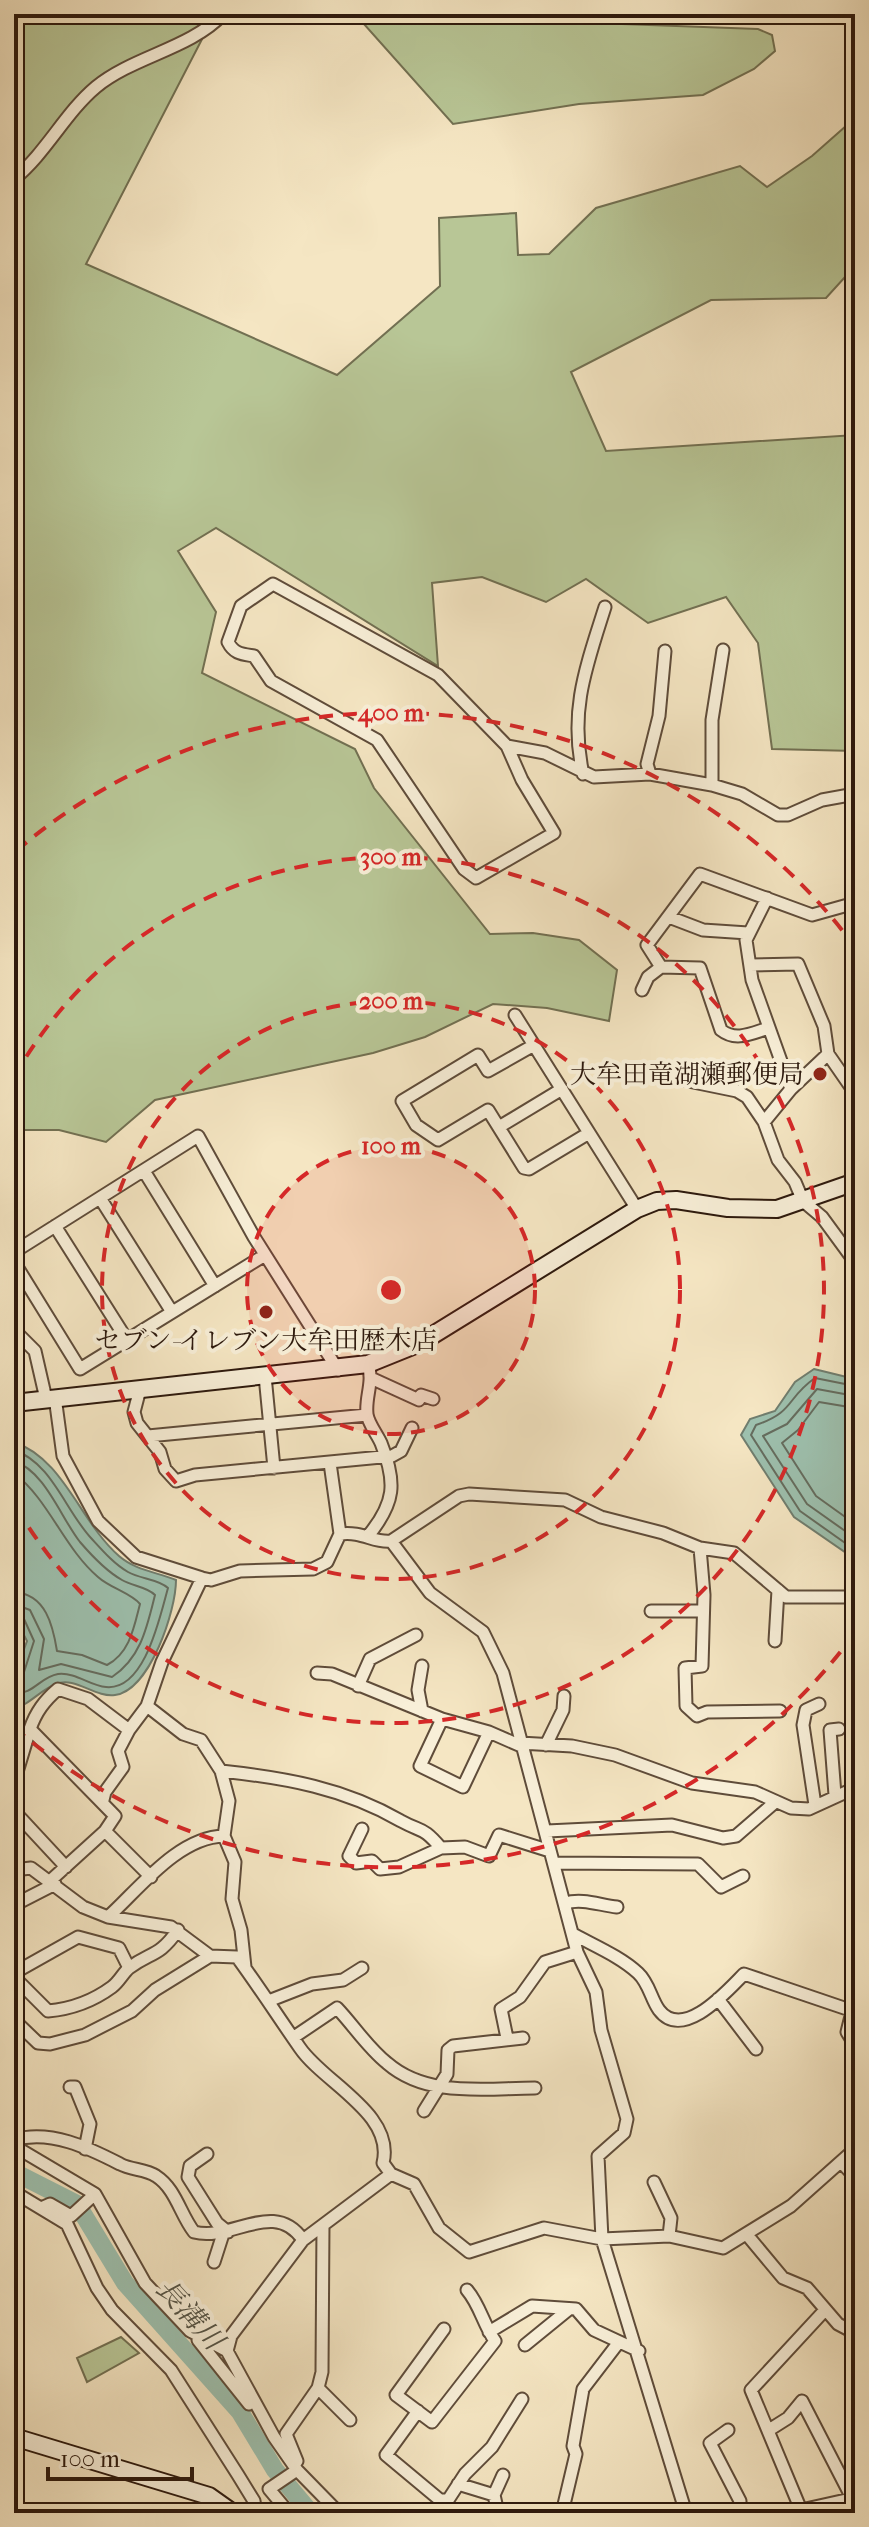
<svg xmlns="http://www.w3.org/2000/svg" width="869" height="2527" font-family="'IM FELL French Canon','Noto Serif JP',serif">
	<rect width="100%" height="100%" fill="#f5e6c3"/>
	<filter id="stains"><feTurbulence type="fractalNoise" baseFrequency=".0025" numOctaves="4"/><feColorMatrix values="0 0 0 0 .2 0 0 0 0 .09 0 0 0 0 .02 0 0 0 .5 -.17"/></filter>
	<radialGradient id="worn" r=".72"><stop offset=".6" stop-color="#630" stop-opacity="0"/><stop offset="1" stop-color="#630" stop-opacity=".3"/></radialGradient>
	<path fill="#b8c696" stroke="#727052" stroke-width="2" d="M14,14H215L86,264L337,375L440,286L439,218L516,213L518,255L549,254L596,208L740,166L767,187L812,156L855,118V266L826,298L711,300L571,372L606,451L855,435V751L772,749L758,643L726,597L648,623L586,579L546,602L482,577L432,583L438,666L216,528L178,551L216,612L202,673L355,749L374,788L490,934L533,933L579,940L617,970L609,1021L547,1008L493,1004L425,1037L373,1053L155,1100L106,1142L59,1130H14Z
		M355,14H570L622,24L758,29L772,35L775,51L754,69L703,95L579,104L453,124Z
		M121,2337L139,2353L87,2382L77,2358Z"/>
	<path fill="#9dc0ae" stroke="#707d6e" stroke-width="2" d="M814,1369L855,1379V1559L794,1517L741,1435L750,1419L775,1411L795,1382Z
		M14,1442C64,1459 80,1522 119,1556C135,1570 156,1572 176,1580C176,1611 150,1690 115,1695C95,1698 75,1676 56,1684C45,1688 35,1698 25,1704L15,1700L14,1676L27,1641L14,1616Z"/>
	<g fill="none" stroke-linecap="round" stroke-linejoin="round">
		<path stroke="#656c5e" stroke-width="2" d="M855,1386L815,1378C786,1398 795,1412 756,1425L751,1435L800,1511L855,1550
			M855,1396L817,1389L787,1424L763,1436L807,1504L855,1538
			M855,1408L819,1402L798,1430L782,1443L816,1496L855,1524
			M14,1450C52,1463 65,1510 91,1538C102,1550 114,1564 128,1572C140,1579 159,1579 168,1588C160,1616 145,1691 106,1687C90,1686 76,1672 58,1674C40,1677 33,1695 14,1693
			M14,1461C45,1471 61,1518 80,1542C92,1556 106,1571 122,1580C132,1586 148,1587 155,1595C147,1627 141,1658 112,1677L61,1664L39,1670L44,1639L30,1610L14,1604
			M14,1473C49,1500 64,1548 98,1577C110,1588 131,1593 140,1604C134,1627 130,1653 107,1665L82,1655L57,1651C53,1626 46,1594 14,1592
			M14,1614L24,1619L34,1641L24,1672L14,1676"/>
		<path stroke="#9dc0ae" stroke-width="18" d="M14,2172L77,2204L125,2283L240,2412L275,2470L311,2513"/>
		<defs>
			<path id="street" d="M14,179C46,153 65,113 96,87C134,56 190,49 223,14
				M273,584L438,675L507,746L522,780L554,833L476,878L464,869L377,740L271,681L254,656C242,654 234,654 228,642L241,606Z
				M507,746L545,753L594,777L650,774L712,785L742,794L778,815H788L822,800L855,794
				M583,774C569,711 586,667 605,607
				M650,774L647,764L659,716L665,651
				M712,785V720L723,650
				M767,898L746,940L752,980L791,1089
				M669,917L703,930L748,933
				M750,965L798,964L824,1026L828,1054L855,1093
				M661,967L700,968L721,1030C736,1042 752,1033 769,1028
				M642,990L648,977L661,967L647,945L700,874L812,915L855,903
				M515,1015L637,1209
				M534,1045L488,1071L478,1055L402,1101L416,1125L438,1140L488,1110L524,1168L529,1169L589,1133
				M828,1054L791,1089L764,1122L778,1160L795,1182L803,1201L822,1217L855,1262
				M659,1075L737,1091L747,1097L764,1122
				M499,1127L562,1089
				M144,1171L215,1286
				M100,1198L172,1312
				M55,1226L127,1340
				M14,1252L198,1136L254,1237L338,1370
				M14,1262L80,1369L265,1255
				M14,1330L35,1351L46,1399
				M368,1364C374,1383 365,1396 367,1414C368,1423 377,1434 381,1443C397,1483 395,1503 368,1536
				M265,1376L274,1468
				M373,1379L419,1400L421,1395L433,1399
				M140,1389L134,1412L137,1423L160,1452L165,1469L176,1481L195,1475L392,1456L401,1451L412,1428
				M55,1397L63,1456L98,1521L136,1557L202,1578L211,1580L240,1571L313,1569L327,1562L340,1534C363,1531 373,1543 391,1541L459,1496L469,1494L565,1500L601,1517L663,1533L700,1548L734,1553L786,1597H855
				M148,1436L367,1415
				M330,1463L340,1534
				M391,1541L430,1593L483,1632L503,1673L577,1952L596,1992L601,2030L627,2119L624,2133L598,2156L602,2239L686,2513
				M700,1548L704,1595L702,1666L685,1668L686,1706L697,1716L707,1712L780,1711
				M651,1611H703
				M775,1641L778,1590
				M422,1666L418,1690L422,1711
				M317,1673L332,1674L442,1719
				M358,1686L370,1659L416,1635
				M147,1706L183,1734L201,1740L221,1771L229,1801L224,1836L235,1862L232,1899L241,1930L245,1967
				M442,1719L489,1732L463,1787L420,1766Z
				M489,1732L521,1746
				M520,1743L572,1746L615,1755L692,1783L755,1792L791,1808L809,1809L855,1788
				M546,1745L563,1710L564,1696
				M221,1771C286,1778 344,1788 401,1821C423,1833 422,1826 441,1848L465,1847L489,1856L499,1835L550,1851
				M14,1782L30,1729
				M835,1795L830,1730L839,1729
				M103,1800L105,1792L123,1767L118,1751L129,1730
				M815,1805L803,1725L806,1710L819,1704
				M14,1811L66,1867
				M362,1829L349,1856L356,1863L372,1861L380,1869L399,1867L441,1848
				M105,1831L151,1877
				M547,1831L672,1825L723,1838L736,1836L774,1803
				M554,1863L698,1864L721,1887L743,1876
				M14,1870L31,1868L83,1907L108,1917L171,1927L210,1956L237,1957C259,1987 279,2018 300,2048C324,2083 395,2114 383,2163L391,2174L414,2184L439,2228L469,2252L544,2228L602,2239L669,2236L723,2248L791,2206L855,2149
				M51,1880L105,1831L115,1816L30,1729C36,1712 44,1701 58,1689L88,1699L129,1730L147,1706L162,1662L202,1578
				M565,1903C583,1898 599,1905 617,1907
				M14,1905L55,1884
				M108,1917C139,1889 178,1837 224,1836
				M575,1935C595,1946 621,1957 638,1973C649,1983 651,1999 659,2010C683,2042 728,1990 744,1974L850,2010
				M14,1973L78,1937L119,1948L129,1968
				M14,1977L48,2011C71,2009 93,2001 112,1987C119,1982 123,1973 129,1968C152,1951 158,1958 178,1930
				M718,1999L756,2049
				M271,2000L312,1984L343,1980L362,1968
				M855,2000L847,2032L855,2045
				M14,2020L38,2043L50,2044L85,2035L132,2011L155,1990L210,1956
				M294,2037L337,2008C354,2026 368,2048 387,2063C427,2098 485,2088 535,2088
				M507,2038L501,2009L520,1997L545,1962L577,1952
				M70,2087H75L90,2124L85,2149
				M424,2111L447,2074L448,2050L453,2046L523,2038
				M14,2140C50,2129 89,2148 120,2164C131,2170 146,2169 156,2176C176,2189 180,2214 194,2232C232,2242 274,2198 303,2240
				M14,2146L95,2194L145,2283L190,2331L227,2351L274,2437L297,2470L339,2513
				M207,2154L190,2166L188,2177L217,2223L228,2232
				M841,2162L855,2177
				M654,2182L671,2218L669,2236
				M14,2192L67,2224L97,2288L112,2310L171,2370L238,2475L254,2501L256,2513
				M41,2208L50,2204L71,2216L95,2194
				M748,2236L783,2278L807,2288L838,2324L855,2333
				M214,2262L223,2234
				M444,2329L396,2395L432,2422L495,2341C483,2324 480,2305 467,2290
				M489,2332L532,2306L576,2309L594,2330L639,2351
				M198,2340L249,2404
				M525,2345L568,2310
				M227,2351L231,2336L303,2240L391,2174
				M318,2388L350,2420
				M418,2411L386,2455L440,2500H448L465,2474L492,2447L522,2399
				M728,2430L710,2443L740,2501V2513
				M769,2430L788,2418L802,2401L852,2498
				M297,2461L286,2434L318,2388L322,2372L323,2225
				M458,2484L494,2495L498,2513
				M494,2495L503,2475
				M801,2510L855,2498
				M289,2513L269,2489L297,2470
				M562,2513L576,2454L573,2446L583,2389L619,2342
				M627,2513L636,2510L654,2513
				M783,2513L801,2510L751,2390L825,2310"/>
			<path id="secondary" d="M14,1403L368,1364L420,1343L637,1209L657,1201L676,1200L728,1208L777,1209L855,1182
				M14,2437L209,2496L233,2513"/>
		</defs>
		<use href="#street" stroke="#5f4c3a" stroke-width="15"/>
		<use href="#secondary" stroke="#2d190d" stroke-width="20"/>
		<use href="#street" stroke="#f8efd8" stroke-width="11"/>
		<use href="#secondary" stroke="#f8efd8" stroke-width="16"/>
	</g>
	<circle cx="391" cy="1290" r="144" fill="#d62828" fill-opacity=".12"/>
	<g fill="none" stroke="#d62828" stroke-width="4" stroke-dasharray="14 10">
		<circle cx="391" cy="1290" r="144"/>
		<circle cx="391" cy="1290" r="289"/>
		<path d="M14 1077A433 433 0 1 1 14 1503"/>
		<path d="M855 1633A577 577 0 0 1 16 1729M16 851A577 577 0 0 1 855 947"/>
	</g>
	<g fill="#8f2418" stroke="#f8efd8" stroke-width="3">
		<circle cx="820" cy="1074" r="8"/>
		<circle cx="266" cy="1312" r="8"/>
	</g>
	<g text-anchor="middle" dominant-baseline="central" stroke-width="8" stroke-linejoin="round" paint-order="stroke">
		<g font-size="26" fill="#2d190d" stroke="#f8efd8" text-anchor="end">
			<text x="804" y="1074">大牟田竜湖瀬郵便局</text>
			<text x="266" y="1340" text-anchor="middle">セブン-イレブン大牟田歴木店</text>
		</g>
		<g font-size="28" font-style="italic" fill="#545345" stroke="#f8efd8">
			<text transform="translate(190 2314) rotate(48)">長溝川</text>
		</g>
	</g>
	<circle cx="391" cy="1290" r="12" fill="#d62828" stroke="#f8efd8" stroke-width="4"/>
	<g font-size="24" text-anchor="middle" font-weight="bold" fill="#d62828" stroke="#f8efd8" stroke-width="8" stroke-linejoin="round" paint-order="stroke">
		<text x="391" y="721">400 m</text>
		<text x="391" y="865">300 m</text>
		<text x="391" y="1009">200 m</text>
		<text x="391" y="1154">100 m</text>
	</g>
	<rect width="869" height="2527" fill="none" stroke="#f5e6c3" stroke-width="48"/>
	<rect x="16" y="16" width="837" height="2495" fill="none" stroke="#2d190d" stroke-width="4"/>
	<rect x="24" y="24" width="821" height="2479" fill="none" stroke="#2d190d" stroke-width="2"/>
	<path d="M48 2467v12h144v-12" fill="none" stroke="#2d190d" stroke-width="4"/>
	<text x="60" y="2467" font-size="24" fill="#2d190d" stroke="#f8efd8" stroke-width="6" paint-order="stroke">100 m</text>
	<rect width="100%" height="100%" filter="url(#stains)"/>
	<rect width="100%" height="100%" fill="url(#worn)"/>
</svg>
